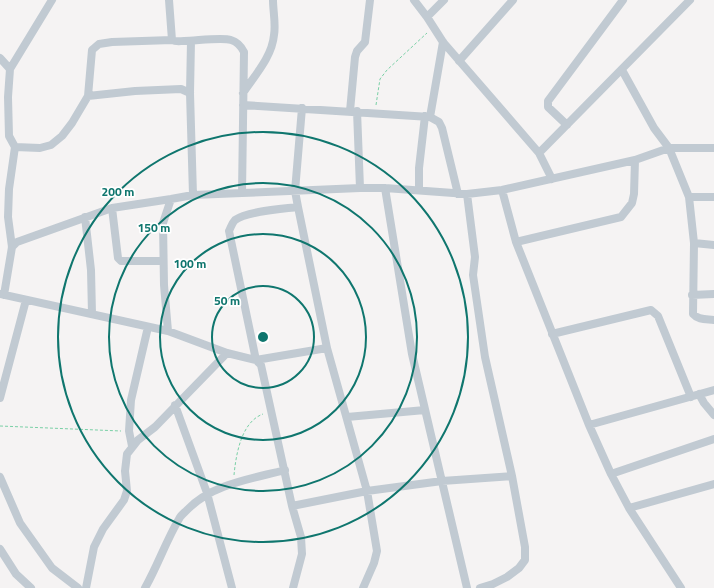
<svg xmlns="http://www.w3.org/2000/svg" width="714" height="588" font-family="'Titillium Web',sans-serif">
	<rect width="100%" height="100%" fill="#f5f3f3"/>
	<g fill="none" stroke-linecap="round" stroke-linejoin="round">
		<path stroke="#7ad0a6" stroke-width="1" stroke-dasharray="3 2" stroke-linecap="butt" d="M376,105L380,79L387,70L427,33
			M0,426L121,431
			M234,475C236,455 241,422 263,414"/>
		<path stroke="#c1cad2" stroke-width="8" d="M169,0L172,40
			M414,0L427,17L443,42L539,153L552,179
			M427,17L444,0
			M191,41L190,93L193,195
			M0,58L10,69
			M459,61L513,0
			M622,70L654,128L669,148L689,197L694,243L693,314C698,320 706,319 714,320
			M243,93C255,75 272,57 274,35C276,24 273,11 273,0
			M88,96L135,91L181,89L190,93
			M243,105L430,117L439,122L442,128L458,194
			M302,108L295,191L298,207L327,348L367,491L377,551L374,563L363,588
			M350,111L355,57L357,51L365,42L370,0
			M357,111L360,188
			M430,117L443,42
			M567,125L548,107V101L623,0
			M15,147L40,148L51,145L62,136L72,123L88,96L92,50L99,44L112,42L172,40C176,42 180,41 184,41C195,41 222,37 231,40C238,42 241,46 244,52L242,193
			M539,153L690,0
			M385,188L412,354L467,588
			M419,190V168L425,116
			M502,190L516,242L589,425L611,474L629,508L681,588
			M467,194L475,257L473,275L485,357L512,476L525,547V560L519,568L507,577L493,584L480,588
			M689,197H714
			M112,208L118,258L121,261H163
			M85,217L91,270L92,314
			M516,242L621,217L632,203L634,194L635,160
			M694,243L714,245
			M12,247L17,242L112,208L171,199L193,195L242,193L360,188H385L467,194L502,190L635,160L669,148H714
			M0,294L168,331L227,353L256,360L327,348
			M4,295L12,247L8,217L9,189L15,147L9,136L8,97L10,69L52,0
			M692,295L714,294
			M168,331L164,285L163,223L171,199
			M552,334L651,310L658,316L691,397
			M699,394L704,403L714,415
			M0,398L26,300
			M175,405L207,493L232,588
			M347,417L425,410
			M589,425L714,390
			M132,446L129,431L131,400L148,327
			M611,474L714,439
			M0,477L20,523L52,568L78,588
			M292,506L367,491L442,481L512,476
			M629,508L714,484
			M0,549L16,574L31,588
			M86,588L94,547L103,529L124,500L127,491L125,471L127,454L138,440L155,427L227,353
			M145,588C158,565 166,541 179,519C180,516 184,513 187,510C212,484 251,479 285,470
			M293,588L302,554L301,537L292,506L261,365L256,360L229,231C231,227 232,223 235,220C247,211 282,209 298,207"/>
	</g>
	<g fill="none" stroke="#0f766e" stroke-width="2">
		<circle cx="263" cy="337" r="51"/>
		<circle cx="263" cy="337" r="103"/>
		<circle cx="263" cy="337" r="154"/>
		<circle cx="263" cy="337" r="205"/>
	</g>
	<circle cx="263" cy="337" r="6" fill="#0f766e" stroke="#fff" stroke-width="2"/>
	<g font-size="12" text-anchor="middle" font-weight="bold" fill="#0f766e" stroke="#fff" stroke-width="3.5" stroke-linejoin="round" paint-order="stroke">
		<text x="118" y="196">200 m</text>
		<text x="154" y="232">150 m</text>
		<text x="190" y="268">100 m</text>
		<text x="227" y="305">50 m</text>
	</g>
</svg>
